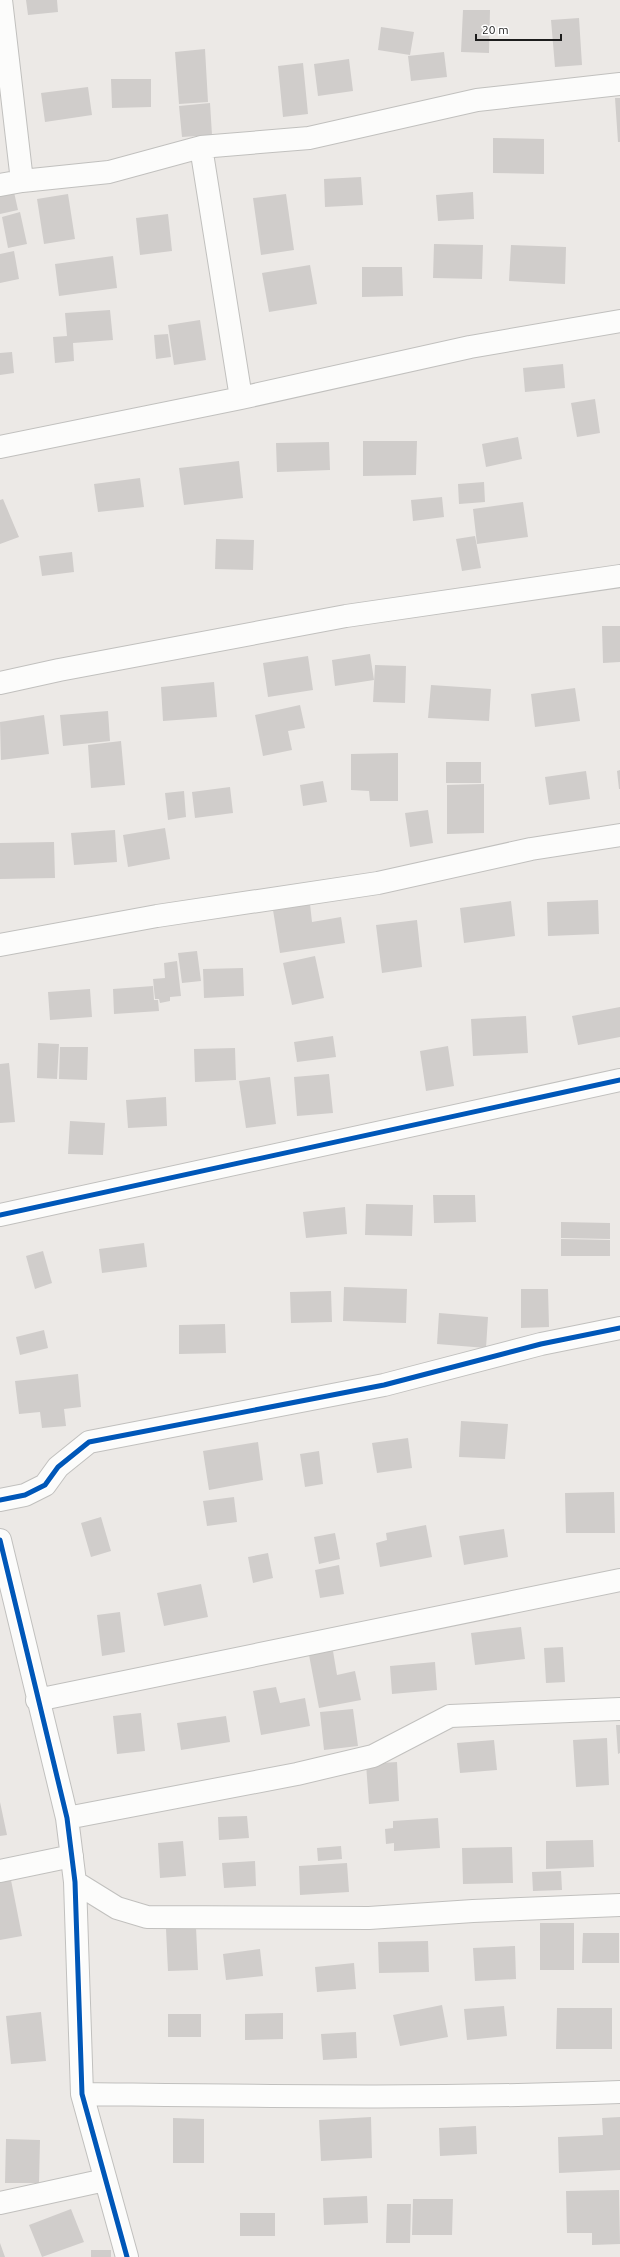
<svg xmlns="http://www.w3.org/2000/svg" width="620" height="2257" font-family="Ubuntu,sans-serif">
	<rect width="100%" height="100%" fill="#ece9e6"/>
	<path fill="#d0cdcb" d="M26,0H57L58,12L28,15Z
		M463,10H490L489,53L461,52Z
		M579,18L582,65L555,67L551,20Z
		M381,27L414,32L410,55L378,50Z
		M205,49L208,102L179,104L175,52Z
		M444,52L447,77L411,81L408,56Z
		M349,59L353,91L318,96L314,64Z
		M303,63L308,114L283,117L278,66Z
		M111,79H151V107L112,108Z
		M88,87L92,115L45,122L41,93Z
		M615,98H620V142H618Z
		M210,103L212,135L182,137L179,106Z
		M493,138L544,139V174L493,173Z
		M361,177L363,205L325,207L324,179Z
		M14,192L18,210L0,214V196Z
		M473,192L474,219L438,221L436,195Z
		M68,194L75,239L44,244L37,199Z
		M286,194L294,250L261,255L253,198Z
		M20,212L27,244L8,248L2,217Z
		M168,214L172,251L140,255L136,218Z
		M434,244L483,245L482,279L433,278Z
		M511,245L566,247L565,284L509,281Z
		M14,251L19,279L0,283V254Z
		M113,256L117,288L59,296L55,264Z
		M310,265L317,304L269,312L262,273Z
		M362,267H402L403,296L362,297Z
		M110,310L113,340L73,343L74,361L55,363L53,337L67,336L65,313Z
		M200,320L206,360L174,365L168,325Z
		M168,334L171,357L156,359L154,335Z
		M12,352L14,373L0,375V353Z
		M563,364L565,388L525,392L523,368Z
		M595,399L600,433L577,437L571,403Z
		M518,437L522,459L486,467L482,444Z
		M363,441H417L416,475L363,476Z
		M329,442L330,470L277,472L276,443Z
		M239,461L243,498L184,505L179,468Z
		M140,478L144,507L98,512L94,484Z
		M484,482L485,502L459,504L458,484Z
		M442,497L444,517L413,521L411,500Z
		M3,499L19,537L0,544V500Z
		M523,502L528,537L477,544L473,509Z
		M475,536L481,568L462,571L456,539Z
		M216,539L254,540L253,570L215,569Z
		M72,552L74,572L42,576L39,556Z
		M602,626H620V662L603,663Z
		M370,654L374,680L335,686L332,660Z
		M308,656L313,690L268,697L263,663Z
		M375,665L406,666L405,703L373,702Z
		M214,682L217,717L163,721L161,687Z
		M431,685L491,689L489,721L428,718Z
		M575,688L580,721L535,727L531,694Z
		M300,705L305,728L288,731L292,750L263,756L255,715Z
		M108,711L110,741L63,746L60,715Z
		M44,715L49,754L1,760L0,722Z
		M121,741L125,785L91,788L88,745Z
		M398,753V801H370L369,791L351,790V754Z
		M446,762H481V783H446Z
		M620,770V789H619L617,771Z
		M586,771L590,799L549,805L545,777Z
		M323,781L327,802L303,806L300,785Z
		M484,784V833L447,834V785Z
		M230,787L233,813L195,818L192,792Z
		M184,791L186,817L168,820L165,793Z
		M428,810L433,843L410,847L405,813Z
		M165,828L170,859L128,867L123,835Z
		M115,830L117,862L74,865L71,833Z
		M54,842L55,878L0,879V843Z
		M598,900L599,934L548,936L547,902Z
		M511,901L515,936L464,943L460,908Z
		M310,904L312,922L341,917L345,943L280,953L273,910Z
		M417,920L422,967L382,973L376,925Z
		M197,951L201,981L182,983L178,953Z
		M315,956L324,998L292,1005L283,963Z
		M177,961L181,996L170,997V1001L160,1003L159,999H155L153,979L165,978L164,963Z
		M243,968L244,996L204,998L203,969Z
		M153,986L154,1000H158L159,1011L114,1014L113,989Z
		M90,989L92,1017L50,1020L48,992Z
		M620,1007V1037L578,1045L572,1016Z
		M526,1016L528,1053L473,1056L471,1019Z
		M333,1036L336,1057L297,1062L294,1042Z
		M38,1043L59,1044L57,1079L37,1078Z
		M448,1046L454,1086L426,1091L420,1051Z
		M60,1047H88L87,1080L59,1079Z
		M235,1048L236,1080L195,1082L194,1049Z
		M9,1063L15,1122L0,1123V1064Z
		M329,1074L333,1113L297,1116L294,1077Z
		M270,1077L276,1124L246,1128L239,1081Z
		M166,1097L167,1126L128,1128L126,1100Z
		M70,1121L105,1123L103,1155L68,1154Z
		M433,1195H475L476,1222L434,1223Z
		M366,1204L413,1205L412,1236L365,1235Z
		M345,1207L347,1234L306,1238L303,1212Z
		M561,1222L610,1223V1239L561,1238Z
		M561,1239L610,1240V1256H561Z
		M144,1243L147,1267L102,1273L99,1249Z
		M43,1251L52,1283L35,1289L26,1256Z
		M344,1287L407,1289L406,1323L343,1321Z
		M521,1289H548L549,1327L521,1328Z
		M331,1291L332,1322L291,1323L290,1292Z
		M439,1313L488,1317L486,1348L437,1344Z
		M225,1324L226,1353L179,1354V1325Z
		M44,1330L48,1348L20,1355L16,1337Z
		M78,1374L81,1407L64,1409L66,1426L42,1428L40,1412L19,1414L15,1381Z
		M461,1421L508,1424L505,1459L459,1457Z
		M408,1438L412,1468L377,1473L372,1443Z
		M258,1442L263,1480L209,1490L203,1451Z
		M319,1451L323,1484L305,1487L300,1454Z
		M614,1492L615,1533H566L565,1493Z
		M234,1497L237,1522L207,1526L203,1501Z
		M101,1517L111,1551L91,1557L81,1523Z
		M426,1525L432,1557L380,1567L376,1543L387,1540L386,1533Z
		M504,1529L508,1557L464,1565L459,1536Z
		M335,1533L340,1559L319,1564L314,1537Z
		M268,1553L273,1578L253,1583L248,1557Z
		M339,1565L344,1594L320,1598L315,1570Z
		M201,1584L208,1617L164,1626L157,1593Z
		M120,1612L125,1652L102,1656L97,1615Z
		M521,1627L525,1659L475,1665L471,1633Z
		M563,1647L565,1682L546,1683L544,1648Z
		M333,1651L337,1675L355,1671L361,1700L319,1708L309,1655Z
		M435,1662L437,1690L392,1694L390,1666Z
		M276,1687L280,1703L305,1698L310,1726L261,1735L253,1691Z
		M353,1709L358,1746L324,1750L320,1712Z
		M141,1713L145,1751L117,1754L113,1716Z
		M226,1716L230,1742L181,1750L177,1723Z
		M616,1725H620V1753L618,1754Z
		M607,1738L609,1785L576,1787L573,1740Z
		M494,1740L497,1770L460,1773L457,1743Z
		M397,1762L399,1801L369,1804L366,1764Z
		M0,1802L7,1835L0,1836Z
		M247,1816L249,1838L219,1840L218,1817Z
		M438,1818L440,1848L394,1851V1843L386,1844L385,1829L393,1828V1821Z
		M593,1840L594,1867L546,1869V1841Z
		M183,1841L186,1876L160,1878L158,1843Z
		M341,1846L342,1859L318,1861L317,1848Z
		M512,1847L513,1883L463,1884L462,1848Z
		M255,1861L256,1886L224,1888L222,1863Z
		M347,1863L349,1892L300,1895L299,1866Z
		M561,1871L562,1890L533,1891L532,1872Z
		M10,1875L22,1936L0,1940V1877Z
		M540,1923H574V1970H540Z
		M196,1927L198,1970L168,1971L166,1929Z
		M583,1933H619V1963H582Z
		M428,1941L429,1972L379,1973L378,1942Z
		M515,1946L516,1979L475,1981L473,1948Z
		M260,1949L263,1976L226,1980L223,1954Z
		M354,1963L356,1989L317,1992L315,1967Z
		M442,2005L448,2037L400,2046L393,2015Z
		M504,2006L507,2036L467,2040L464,2009Z
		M557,2008H612V2049H556Z
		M41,2012L46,2061L11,2064L6,2016Z
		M283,2013V2039L245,2040V2014Z
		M168,2014H201V2037H168Z
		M356,2032L357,2058L323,2060L321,2034Z
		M371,2117L372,2158L321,2161L319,2120Z
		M620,2117V2170L559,2173L558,2137L603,2135L602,2118Z
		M173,2118L204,2119V2163H173Z
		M476,2126L477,2154L440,2156L439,2128Z
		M6,2139L40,2140L39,2183H5Z
		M619,2190L620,2244L592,2245V2233H567L566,2191Z
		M367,2196L368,2223L324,2225L323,2198Z
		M413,2199H453L452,2235H412Z
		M387,2204H411L410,2243H386Z
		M71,2209L84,2242L42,2257L29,2225Z
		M240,2213H275V2236H240Z
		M0,2243L5,2257H0Z
		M91,2250H111V2257H91Z"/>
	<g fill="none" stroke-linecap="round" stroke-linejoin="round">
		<defs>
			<path id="minor" d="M1,0L22,181
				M201,147L241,398
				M0,185L22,181L109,172L201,147L309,138L477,100L620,84
				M0,447L241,398L470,347L620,321
				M0,683L59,670L346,616L620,576
				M0,945L157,916L378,883L531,849L620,835
				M0,1215L620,1080
				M0,1500L25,1495L45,1485L58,1467L89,1442L384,1385L541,1344L620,1328
				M0,1540L67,1818L75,1882L82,2094L127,2257
				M37,1700L620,1580
				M67,1818L297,1774L373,1756L450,1716L620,1709
				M0,1871L72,1856
				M75,1882L117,1908L147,1917L369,1918L473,1911L620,1905
				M82,2094C262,2096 441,2099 620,2092
				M0,2203L105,2180"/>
		</defs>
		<use href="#minor" stroke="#c1c0be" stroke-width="24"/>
		<use href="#minor" stroke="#fcfcfb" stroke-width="22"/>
		<defs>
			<path id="cycleway" d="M0,1215L620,1080
				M0,1500L25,1495L45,1485L58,1467L89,1442L384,1385L541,1344L620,1328
				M0,1540L67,1818L75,1882L82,2094L127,2257"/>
		</defs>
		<use href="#cycleway" stroke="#fff" stroke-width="8"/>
		<use href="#cycleway" stroke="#0057b8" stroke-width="5"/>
	</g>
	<path d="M476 34v6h85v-6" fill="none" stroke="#1d1d1d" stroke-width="2"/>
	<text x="482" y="34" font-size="12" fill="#1d1d1d" stroke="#ffffff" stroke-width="3" paint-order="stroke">20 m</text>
</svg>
